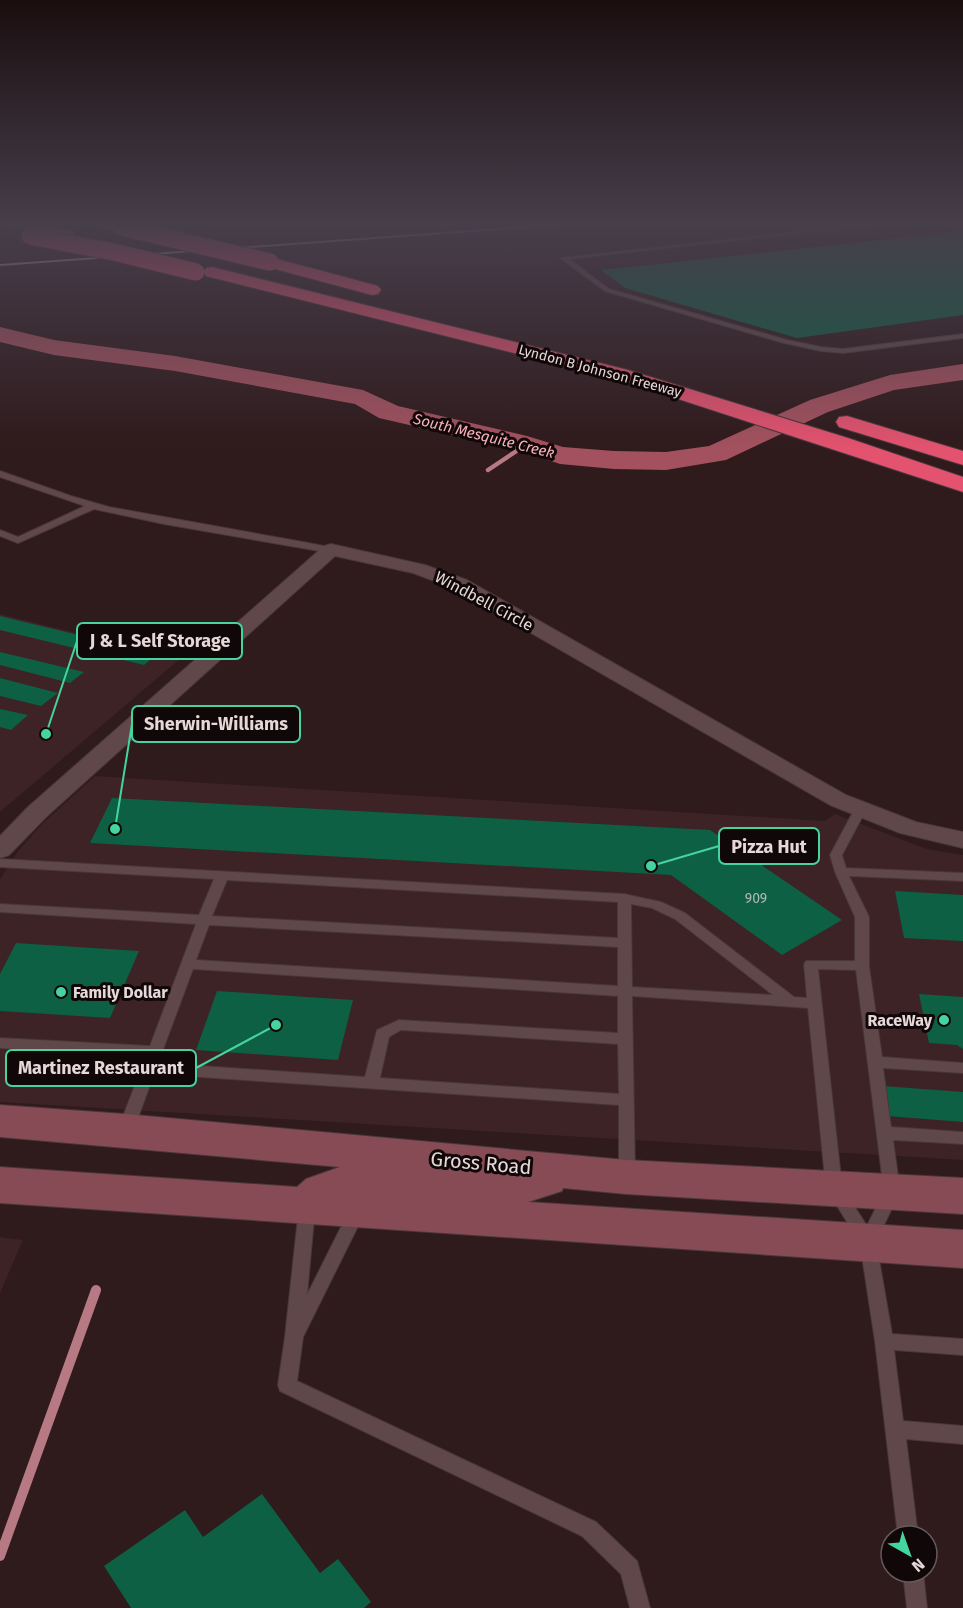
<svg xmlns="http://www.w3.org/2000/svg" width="963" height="1608" font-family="'Fira Sans',sans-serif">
	<rect width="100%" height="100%" fill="#2f1a1c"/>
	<path fill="#3d2226" d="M0,614L180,659L0,812Z
		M95,776L825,821L835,814L927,849L963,855V1160L0,1102V879L19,850L42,824Z
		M0,1237L23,1240L0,1293Z"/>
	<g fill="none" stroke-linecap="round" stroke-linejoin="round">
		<path stroke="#b77983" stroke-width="4.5" d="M488,470L527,444"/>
		<path stroke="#b77983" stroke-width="10" d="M0,1556L96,1290"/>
		<path fill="#a3515e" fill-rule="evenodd" d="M0,327L54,340L175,356L363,390L398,406L527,436L563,447L614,451L666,452L709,446L810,400L890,375L963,364V380L894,390L828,412L726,460L666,470L614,469L560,464L518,450L379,418L355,404L175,371L54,355L0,342Z"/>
	</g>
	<path fill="#0d6044" d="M963,231V315L797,338L625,288L601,270Z
		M0,616L157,654L144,665L0,630Z
		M0,652L84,672L70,683L0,665Z
		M0,678L58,693L41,706L0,696Z
		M0,709L28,715L11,730L0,727Z
		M112,798L710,830L842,920L782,955L671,875L90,843Z
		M895,891L963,895V941L904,938Z
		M16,943L139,951L110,1018L0,1011V974Z
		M217,991L353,1000L338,1060L196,1050Z
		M919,994L963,997V1049L957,1045L929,1043Z
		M883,1086L963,1092V1122L887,1116Z
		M262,1494L320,1573L338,1559L371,1602L364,1608H131L104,1566L185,1510L203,1537Z"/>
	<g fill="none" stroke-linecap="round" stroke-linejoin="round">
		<defs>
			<path id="service" d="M869,224H883L569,259L609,289L787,340L821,347L843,349L963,334V338L843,353L821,351L784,343L605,291L560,258Z
				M0,471L71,496L109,507L303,542L334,548L336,550L331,553L164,524L94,509L18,543L0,536V530L18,537L85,506L0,477Z
				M860,806L866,810L842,855L846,868L963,873V881L849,876L869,917V966L882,1057L963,1063V1073L883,1068L891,1127L963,1132V1144L893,1140L900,1191L876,1242L892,1334L963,1339V1355L894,1350L903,1421L963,1426V1444L906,1439L918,1536H898L875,1341L860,1243L826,1188L808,1008L632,996L635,1175L633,1179L627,1181L621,1179L619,1175V1105L154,1074L134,1129L132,1133L126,1135L120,1133L118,1129L146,1057L0,1048V1038L150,1046L196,924L0,912V904L199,915L214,879L0,867V859L624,894L661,902L685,913L794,997L807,998L804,964L806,961H855V917L835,872L830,855L854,810ZM227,880L618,902V938L212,916ZM631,904L652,908L675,919L773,995L632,987ZM209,925L618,947V986L196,960ZM193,969L618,996V1033L399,1020L377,1030L365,1077L158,1063ZM818,969L856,970L884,1191L867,1226L842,1187ZM401,1030L618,1044L619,1094L380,1078L389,1037Z
				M307,1201L313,1203L315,1208L307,1295L351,1207L357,1205L363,1207L365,1212L303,1337L297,1381L596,1522L637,1561L650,1608H630L621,1574L582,1536L280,1391L278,1385L285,1337L299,1208L301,1203Z
				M903,1572H923L927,1608H907Z"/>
			<path id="minor" d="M331,544L425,565L467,580L846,795L916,822L963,832V848L900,833L830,805L453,588L413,573L335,556L46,817L9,855L0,858V836L28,807L324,546Z"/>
			<path id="secondary" d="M0,1105L125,1114L626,1160L963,1178V1214L626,1194L563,1188L562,1191L528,1202L963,1230V1268L0,1203V1167L297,1187L306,1179L340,1167L0,1137Z"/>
			<path id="motorway" d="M14,224H39L73,232L75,235L67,240L16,227Z
				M101,224H127L130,227L122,232L103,227Z
				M270,257L378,286L381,290L378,294L372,295L264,266L262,262L264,258Z
				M212,267L628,370L848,438L963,477V492L614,378L206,276L204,272L206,268Z
				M847,416L963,451V465L839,427L836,422L839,417Z"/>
		</defs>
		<use href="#service" stroke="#483739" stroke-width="2"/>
		<use href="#minor" stroke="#483739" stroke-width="2"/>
		<use href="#secondary" stroke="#483739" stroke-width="2"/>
		<use href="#motorway" stroke="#483739" stroke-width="2"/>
		<use href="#service" fill="#60484a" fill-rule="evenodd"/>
		<use href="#minor" fill="#60484a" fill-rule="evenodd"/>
		<use href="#secondary" fill="#874b55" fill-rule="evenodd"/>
		<use href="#motorway" fill="#e3526f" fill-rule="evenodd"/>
		<path stroke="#b9a8a9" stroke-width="2" d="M0,265L568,224"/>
		<defs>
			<path id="motorway-bridge" d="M122,227L270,262
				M30,236L114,252L196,272"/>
		</defs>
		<use href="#motorway-bridge" stroke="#483739" stroke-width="19" stroke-linecap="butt"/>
		<use href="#motorway-bridge" stroke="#e3526f" stroke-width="17"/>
	</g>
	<linearGradient id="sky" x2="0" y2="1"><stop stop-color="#1a0e0f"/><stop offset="0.5" stop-color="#473e4b"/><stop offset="1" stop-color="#473e4b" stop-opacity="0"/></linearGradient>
	<rect width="963" height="449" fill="url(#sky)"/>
	<g fill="#45d49f" stroke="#100708" stroke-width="2">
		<circle cx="61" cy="992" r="6"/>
		<circle cx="944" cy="1020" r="6"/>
	</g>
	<g text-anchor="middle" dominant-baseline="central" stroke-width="6" stroke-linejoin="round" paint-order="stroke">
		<g font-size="14" fill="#e6d7d8" stroke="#100708">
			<text transform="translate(600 371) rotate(15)">Lyndon B Johnson Freeway</text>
		</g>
		<g font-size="14" fill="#b0b9b3">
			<text x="756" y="898">909</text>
		</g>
		<g font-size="15" font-style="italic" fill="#f7b0b8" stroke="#100708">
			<text transform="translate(484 436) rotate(14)">South Mesquite Creek</text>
		</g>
		<g font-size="16" fill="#e6d7d8" stroke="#100708">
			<text transform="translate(484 601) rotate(28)">Windbell Circle</text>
		</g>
		<g font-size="16" font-weight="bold" fill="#e6d7d8" stroke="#100708" text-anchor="start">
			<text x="73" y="992">Family Dollar</text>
			<text x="932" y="1020" text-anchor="end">RaceWay</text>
		</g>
		<g font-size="20" fill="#e6d7d8" stroke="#100708">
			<text transform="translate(481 1163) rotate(5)">Gross Road</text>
		</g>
	</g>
	<path fill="none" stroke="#45d49f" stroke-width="2" d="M46 734L77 641M115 829L132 724M651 866L719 846M276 1025L196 1068"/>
	<g fill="#45d49f" stroke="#100708" stroke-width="2">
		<circle cx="46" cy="734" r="6"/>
		<circle cx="115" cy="829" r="6"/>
		<circle cx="651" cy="866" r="6"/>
		<circle cx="276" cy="1025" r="6"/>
	</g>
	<g fill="#100708" stroke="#45d49f" stroke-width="2">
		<rect x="77" y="623" width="165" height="36" rx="6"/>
		<rect x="132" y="706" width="168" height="36" rx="6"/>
		<rect x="719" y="828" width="100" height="36" rx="6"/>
		<rect x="6" y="1050" width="190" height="36" rx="6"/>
	</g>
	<g font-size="18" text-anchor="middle" font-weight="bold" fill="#e6d7d8">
		<text x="160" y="647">J &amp; L Self Storage</text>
		<text x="216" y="730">Sherwin-Williams</text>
		<text x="769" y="853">Pizza Hut</text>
		<text x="101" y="1074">Martinez Restaurant</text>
	</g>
	<g transform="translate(909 1554) rotate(140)"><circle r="28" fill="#100708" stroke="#665a5b" stroke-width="1.5"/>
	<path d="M0-4.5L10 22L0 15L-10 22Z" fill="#45d49f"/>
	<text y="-9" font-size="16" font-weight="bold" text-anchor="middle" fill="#e6d7d8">N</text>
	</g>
</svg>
